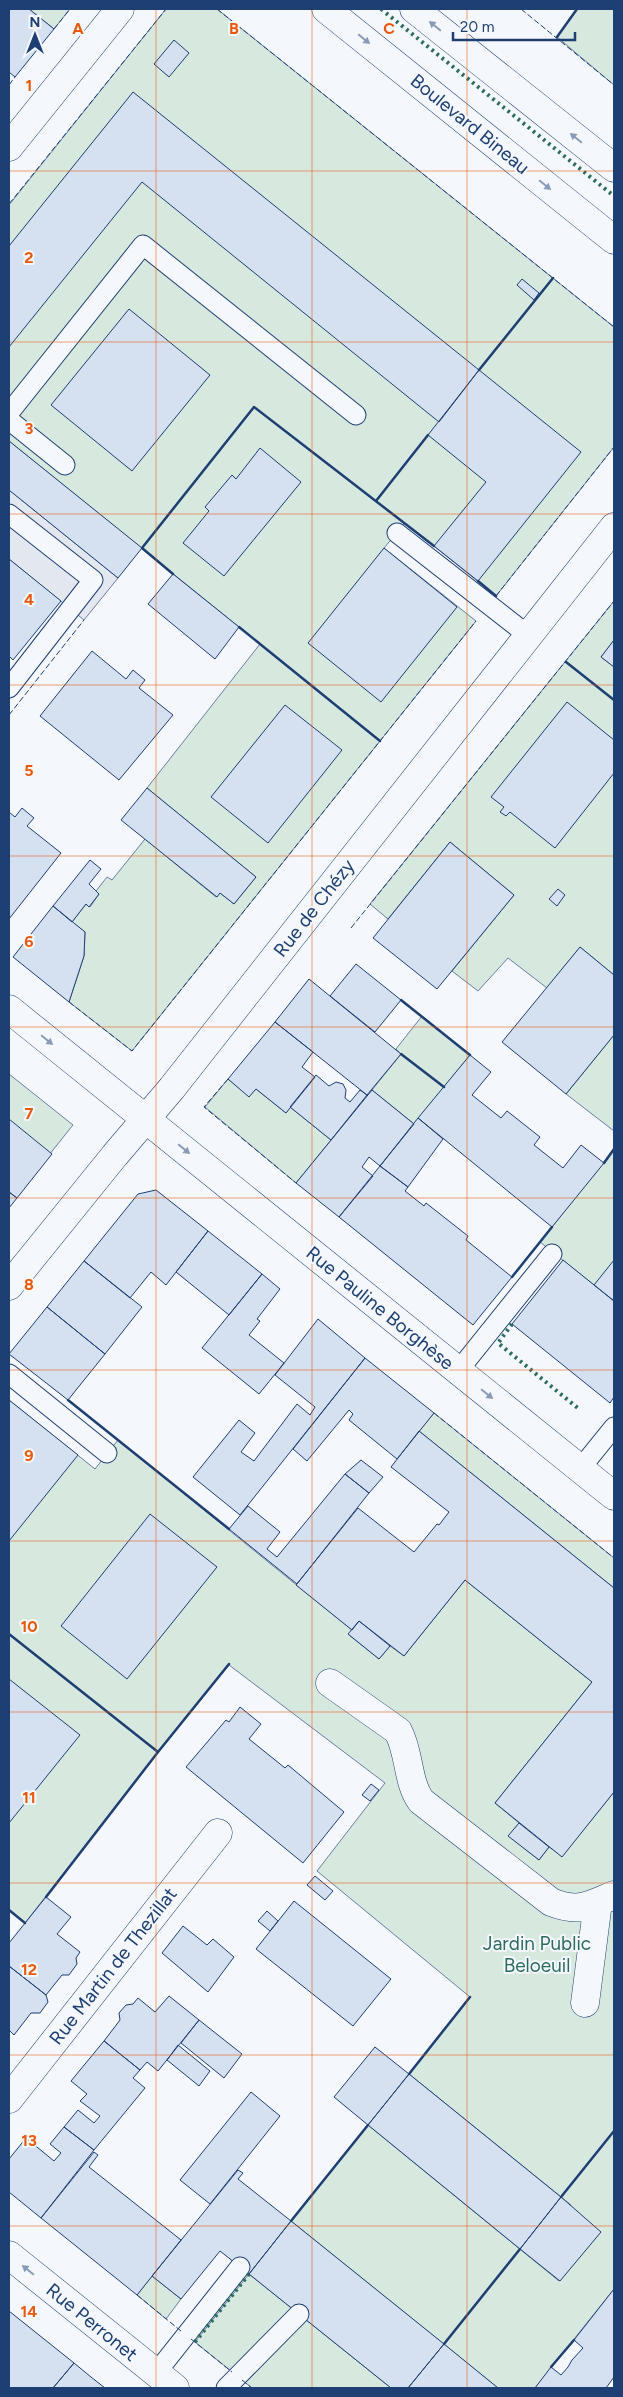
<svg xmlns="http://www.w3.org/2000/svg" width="623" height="2397" font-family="Figtree,sans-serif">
	<rect width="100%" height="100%" fill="#f4f7fb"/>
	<path fill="#d7e8df" stroke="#687fa3" d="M29,9H70L54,29Z
		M166,9H217L614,327V447L496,596L405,523L384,548L476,621L132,1051L69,1002L84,956L85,932L72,922L86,904L90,907L99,894L96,891L107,877L112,880L145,839L216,897L220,893L234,904L256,877L147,788L260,644L9,441V205Z
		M577,9H614V85L557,37Z
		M614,601V640L601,657L614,667V975L580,947L547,988L508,958L478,991L452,971L514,895L450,842L388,919L370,904Z
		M422,1016L470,1055L414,1124L372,1090L401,1054L396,1049Z
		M614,1035V1131L566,1094Z
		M9,1074L73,1125L9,1205Z
		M228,1079L249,1096L256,1089L286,1113L290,1107L331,1140L296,1183L205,1107Z
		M614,1149V1301L540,1242Z
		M9,1400L95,1469L118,1440L352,1630L349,1635L379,1659L390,1646L404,1656L465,1580L592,1682L495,1803L519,1823L509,1836L539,1860L549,1847L562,1856L614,1792V2289L535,2388H498L291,2221L368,2125L559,2281L600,2232L570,2207L571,2205L409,2074L470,1997L317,1871L385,1783L229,1665L158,1752L25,1923L9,1910Z
		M434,1413L614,1558V1588L419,1431Z
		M249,2274L391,2388H252L195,2342Z
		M152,2276L181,2299L166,2319L137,2295Z"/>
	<path fill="#e3e8f0" stroke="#687fa3" d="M9,490L118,578L84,620L9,559Z"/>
	<path fill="#d5e0f0" stroke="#1d3f73" d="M9,9H29L54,29L15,77L9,72Z
		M174,40L189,53L169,77L154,64Z
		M133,92L479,370L439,422L142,182L9,347V246Z
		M522,279L539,293L534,300L517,285Z
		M129,309L210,375L132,471L51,405Z
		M479,370L581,452L478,581L434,546L486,482L428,435Z
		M9,441L142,548L118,578L9,490Z
		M260,448L301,482L224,576L183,543L209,511L205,507L232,475L236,479Z
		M384,548L457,607L381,702L308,643Z
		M9,559L61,601L13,660L9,656Z
		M173,574L239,627L215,659L148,604Z
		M614,640V667L601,657Z
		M92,651L126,679L133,670L145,680L139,688L173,715L119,780L40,716Z
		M567,702L614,740V773L555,848L510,812L506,816L500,812L504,807L491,797Z
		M285,705L342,750L268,843L211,797Z
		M147,788L256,877L234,904L220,893L217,897L121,820Z
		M22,808L34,818L27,826L61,853L9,919V812L15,817Z
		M450,842L514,895L437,989L373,938Z
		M90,860L101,869L89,884L99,894L89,907L86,904L72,922L53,906Z
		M558,889L565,895L557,906L549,899Z
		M53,906L85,932L84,956L69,1002L13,957Z
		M580,947L614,975V1035L566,1094L502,1042Z
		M356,964L401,1000L375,1032L330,996Z
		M309,979L401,1054L367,1095L275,1022Z
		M275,1022L313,1052L302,1067L315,1077L286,1113L256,1089L249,1097L228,1079Z
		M470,1055L491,1072L472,1095L501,1118L507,1111L540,1137L534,1145L563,1168L581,1145L604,1163L552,1227L418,1118Z
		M316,1075L329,1086L336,1082L343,1084L346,1090L345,1098L350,1102L360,1090L367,1095L331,1140L290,1107Z
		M372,1090L414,1124L380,1166L369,1157L362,1167L373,1176L339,1217L296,1183Z
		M418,1118L443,1139L408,1187L380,1166Z
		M9,1119L52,1154L17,1198L9,1192Z
		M380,1166L408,1187L405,1191L424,1206L426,1203L468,1236L466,1240L512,1277L473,1325L339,1217Z
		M156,1190L208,1231L166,1285L151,1272L130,1298L84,1261L138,1194Z
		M9,1192L17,1198L9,1208Z
		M208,1231L262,1274L229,1315L176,1272Z
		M563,1260L614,1301V1397L610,1403L512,1324Z
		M614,1260V1301L594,1285Z
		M84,1261L142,1307L105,1354L47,1307Z
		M262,1274L280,1289L257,1319L260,1321L249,1335L284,1363L259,1394L202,1348Z
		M47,1307L105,1354L68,1400L9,1354Z
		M318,1319L365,1358L240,1515L193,1477L239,1420L255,1433L241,1452L254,1461L297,1404L310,1415L315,1407L275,1375Z
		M365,1358L434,1413L397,1459L349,1420L353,1414L349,1410L307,1461L293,1449Z
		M9,1400L78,1455L9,1541Z
		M419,1431L614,1588V1792L562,1857L495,1803L592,1682L465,1580L404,1656L359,1621L352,1630L296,1585L358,1508L414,1552L437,1524L439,1525L449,1512L391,1467Z
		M361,1460L383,1477L369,1493L345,1474Z
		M345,1474L369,1493L297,1584L229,1529L248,1506L280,1532L267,1549L277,1557Z
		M150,1514L217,1567L127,1679L61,1626Z
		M359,1621L390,1646L379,1659L348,1634Z
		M9,1679L80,1735L9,1823Z
		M240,1707L261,1724L249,1739L285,1768L288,1765L344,1812L303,1863L186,1767L226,1720L229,1722Z
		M371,1784L379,1790L370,1801L362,1795Z
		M519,1823L549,1847L539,1860L508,1836Z
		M315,1876L333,1891L325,1900L307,1885Z
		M46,1897L71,1917L57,1934L80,1952L76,1958L77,1964L69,1975H62L46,1995L9,1966V1943Z
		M294,1901L391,1979L353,2026L256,1949Z
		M267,1911L278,1921L270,1931L258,1921Z
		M183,1926L207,1945L213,1939L234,1957L208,1992L162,1953Z
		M9,1966L46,1995L48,2002L40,2013H31L14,2035L9,2030Z
		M169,1996L199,2020L158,2071L147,2062L140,2070L104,2041L120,2020L119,2013L126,2005L133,2004L138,1998L155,2012Z
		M199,2020L242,2054L224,2078L181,2043Z
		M104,2041L140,2070L133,2078L145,2088L94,2150L64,2127L78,2110L94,2123L100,2116L80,2101L87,2094L71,2081Z
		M178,2045L210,2071L199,2086L167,2060Z
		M375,2047L409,2074L368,2125L334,2097Z
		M409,2074L561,2197L520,2249L368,2125Z
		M251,2092L280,2116L210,2204L180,2180Z
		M64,2127L94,2150L41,2218L9,2192V2159L26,2138L54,2161L61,2153L50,2144Z
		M94,2152L98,2155L89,2167L181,2240L137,2295L41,2218Z
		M238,2170L243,2173L238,2179L291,2221L249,2274L220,2251L181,2299L152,2276Z
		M561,2197L601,2232L560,2281L520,2249Z
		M291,2221L444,2344L408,2388H391L249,2274Z
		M614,2289V2377L606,2388H535L551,2367L561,2375L568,2367L572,2360L583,2348L574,2340Z
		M9,2311L74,2363L53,2388H9Z
		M444,2344L498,2388H408Z
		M74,2363L91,2377L105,2388H53Z"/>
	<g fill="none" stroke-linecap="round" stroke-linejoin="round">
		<defs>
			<path id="lane" d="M9,413L143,245L356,415
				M9,420L65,465
				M9,514L93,580L9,688
				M397,533L529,636
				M458,1371L552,1254
				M9,1374L107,1453
				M580,1469L614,1427
				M156,2373L240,2267
				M226,2388L299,2314"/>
			<path id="street" d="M9,147L120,9
				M9,1009L614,1496
				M9,1286L115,1155L172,1088L614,527
				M330,1683L398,1731C410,1753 407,1782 421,1801L551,1902C579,1913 588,1906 614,1895
				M585,2003L598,1902
				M9,2099L218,1833
				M9,2255L175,2388"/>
			<path id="primary" d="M326,9L614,240
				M414,9L614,168"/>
		</defs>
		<use href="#lane" stroke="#1d3f73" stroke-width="21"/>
		<use href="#street" stroke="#1d3f73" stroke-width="29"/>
		<use href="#primary" stroke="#1d3f73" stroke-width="29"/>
		<use href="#lane" stroke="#f4f7fb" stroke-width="19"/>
		<use href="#street" stroke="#f4f7fb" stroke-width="28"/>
		<use href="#primary" stroke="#f4f7fb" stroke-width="28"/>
		<path stroke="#2c6c60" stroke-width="4" stroke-dasharray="2.5 4" stroke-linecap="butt" d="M381,9L614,196
			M512,1324L498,1343L579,1409
			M195,2342L249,2274"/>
		<path stroke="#1d3f73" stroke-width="1" stroke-dasharray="6 2.5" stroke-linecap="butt" d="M217,9L614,327
			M521,9L614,85
			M54,29L70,9
			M9,85L15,77
			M9,204L166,9
			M496,596L614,447
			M9,715L84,620
			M351,928L614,601
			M69,1002L132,1051L476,621
			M228,1079L204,1107L296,1183
			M434,1413L614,1558
			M137,2295L181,2331
			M191,2339L232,2372
			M242,2380L252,2388"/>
		<path stroke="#1d3f73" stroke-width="2.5" d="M557,37L577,9
			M479,370L553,278
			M376,501L428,435
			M173,574L142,548L254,407L434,546
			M478,581L496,596
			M239,627L380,741
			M566,662L614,700
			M401,1000L470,1055
			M401,1054L444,1087
			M604,1163L614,1149
			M512,1277L552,1227
			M68,1400L229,1529
			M9,1634L158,1752
			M46,1897L158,1752L229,1664
			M9,1910L25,1923
			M409,2074L470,1997
			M561,2197L614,2131
			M291,2221L368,2125
			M444,2344L520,2249
			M551,2367L574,2340"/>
	</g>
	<defs><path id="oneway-solid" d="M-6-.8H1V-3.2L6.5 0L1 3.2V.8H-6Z" transform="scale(1.25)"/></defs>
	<g fill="#889bb7">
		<use href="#oneway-solid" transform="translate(435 26) rotate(-141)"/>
		<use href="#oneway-solid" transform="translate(364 39) rotate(39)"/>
		<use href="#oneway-solid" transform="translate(576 138) rotate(-141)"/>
		<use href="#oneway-solid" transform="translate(545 185) rotate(39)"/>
		<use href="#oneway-solid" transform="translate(47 1040) rotate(39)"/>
		<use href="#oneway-solid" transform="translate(184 1149) rotate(39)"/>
		<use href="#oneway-solid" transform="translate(487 1394) rotate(39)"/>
		<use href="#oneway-solid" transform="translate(28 2270) rotate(-141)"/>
	</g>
	<path fill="none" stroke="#e8590c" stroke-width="1" stroke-opacity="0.55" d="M156,9V2388M312,9V2388M467,9V2388M9,171H614M9,342H614M9,514H614M9,685H614M9,856H614M9,1027H614M9,1198H614M9,1370H614M9,1541H614M9,1712H614M9,1883H614M9,2055H614M9,2226H614"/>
	<g text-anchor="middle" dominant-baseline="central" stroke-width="4" stroke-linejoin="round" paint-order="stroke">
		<g font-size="19" fill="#1d3f73" stroke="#f4f7fb">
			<text transform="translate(470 124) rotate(39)">Boulevard Bineau</text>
			<text transform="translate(314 908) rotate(-52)">Rue de Chézy</text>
			<text transform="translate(380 1308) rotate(39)">Rue Pauline Borghèse</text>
			<text transform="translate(113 1966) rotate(-52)">Rue Martin de Thezillat</text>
			<text transform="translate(92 2322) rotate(39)">Rue Perronet</text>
		</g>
		<g font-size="19" fill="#2c6c60" stroke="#f4f7fb">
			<text x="537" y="1943">Jardin Public<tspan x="537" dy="22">Beloeuil</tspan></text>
		</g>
	</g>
	<g font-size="16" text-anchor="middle" font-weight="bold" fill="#e8590c" stroke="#f4f7fb" stroke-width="4" stroke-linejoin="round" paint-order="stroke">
		<text x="78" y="34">A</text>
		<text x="234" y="34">B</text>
		<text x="389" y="34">C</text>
		<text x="29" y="91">1</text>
		<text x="29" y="263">2</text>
		<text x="29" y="434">3</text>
		<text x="29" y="605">4</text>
		<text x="29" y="776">5</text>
		<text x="29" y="947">6</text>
		<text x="29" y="1119">7</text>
		<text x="29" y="1290">8</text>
		<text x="29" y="1461">9</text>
		<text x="29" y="1632">10</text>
		<text x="29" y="1803">11</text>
		<text x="29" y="1975">12</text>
		<text x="29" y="2146">13</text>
		<text x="29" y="2317">14</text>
	</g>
	<rect width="623" height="2397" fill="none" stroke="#1d3f73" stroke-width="20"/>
	<g transform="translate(35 35)" stroke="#f4f7fb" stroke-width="4" paint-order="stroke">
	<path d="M0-4L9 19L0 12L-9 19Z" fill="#1d3f73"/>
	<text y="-8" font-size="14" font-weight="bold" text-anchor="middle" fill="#1d3f73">N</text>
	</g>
	<path d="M453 32v8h122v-8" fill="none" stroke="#1d3f73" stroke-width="2.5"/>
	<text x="460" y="32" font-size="15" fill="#1d3f73" stroke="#f4f7fb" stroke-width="4" paint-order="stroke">20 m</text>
</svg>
